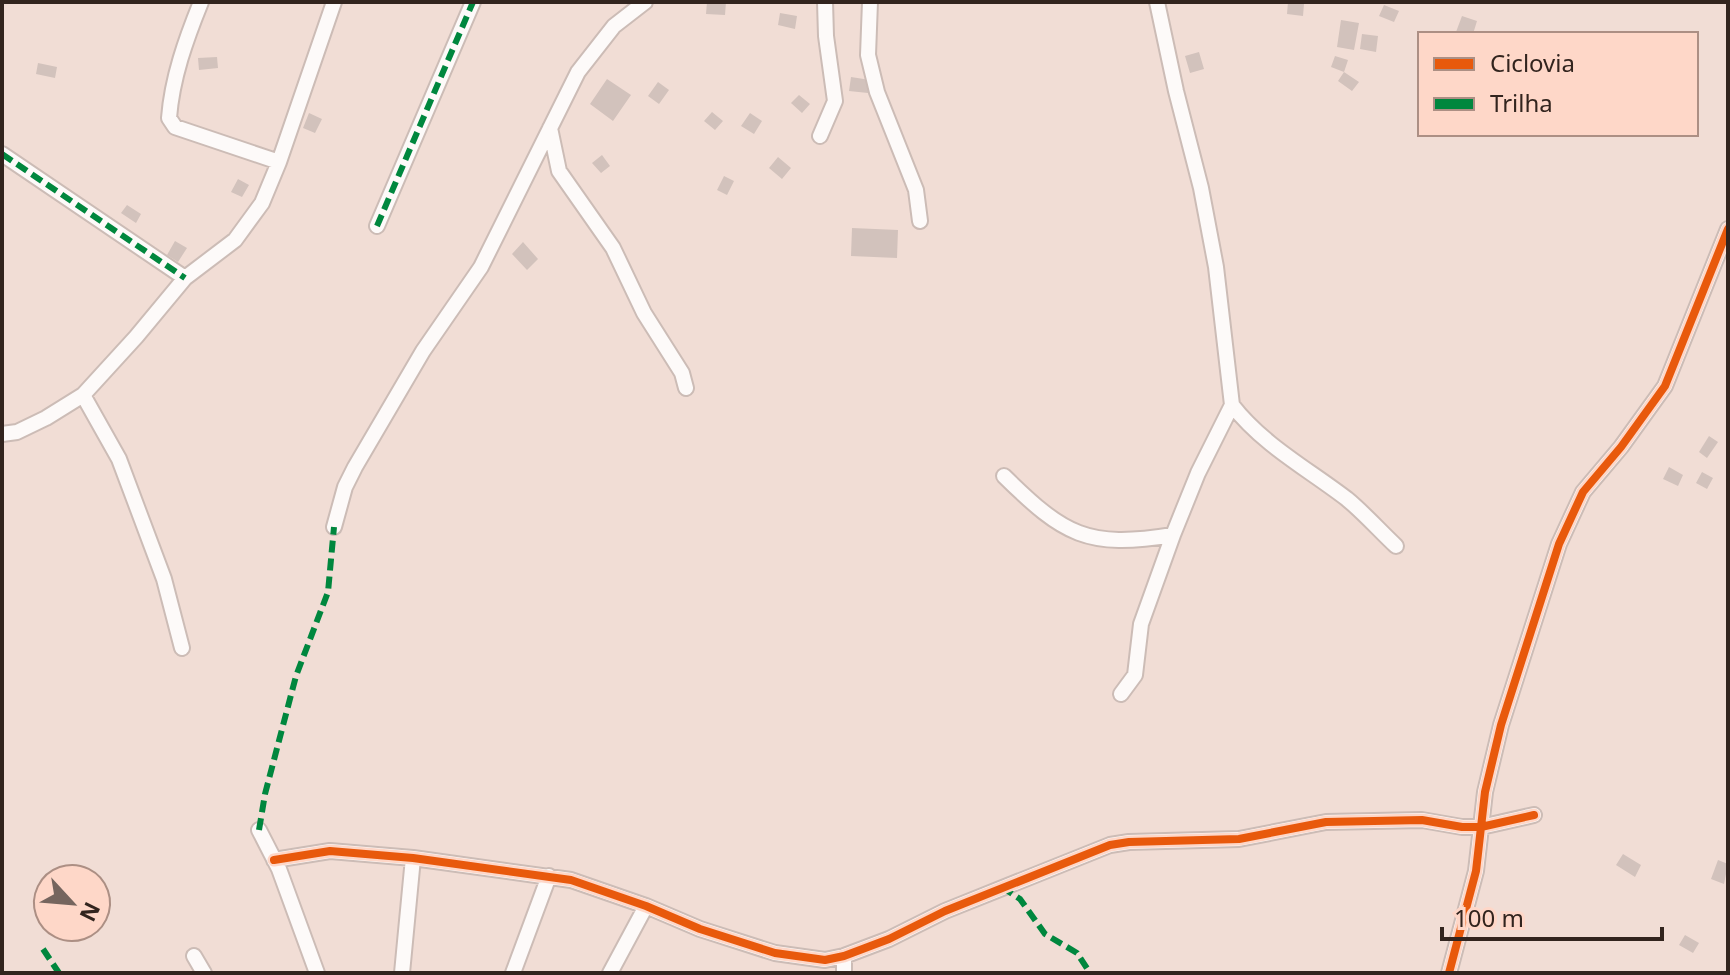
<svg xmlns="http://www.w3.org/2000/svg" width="1730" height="975" font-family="'Noto Sans',sans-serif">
	<rect width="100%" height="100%" fill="#f1ddd5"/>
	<path fill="#d2c2bc" d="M707,2H726L725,15L706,14Z
		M1288,2L1304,4L1303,16L1287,14Z
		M1384,5L1399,11L1394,22L1379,16Z
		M780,13L797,16L795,29L778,25Z
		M1462,16L1477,21L1473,34L1456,32Z
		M1341,20L1359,23L1354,50L1337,47Z
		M1362,34L1378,36L1376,52L1360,49Z
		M1199,52L1204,69L1190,73L1185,56Z
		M1335,56L1348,60L1344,72L1331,67Z
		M217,57L218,68L199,70L198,58Z
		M38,63L57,67L55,78L36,74Z
		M1344,72L1359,82L1352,91L1338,81Z
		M851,77L870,80L868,93L849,91Z
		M607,79L631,95L613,121L590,104Z
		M658,82L669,90L659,104L648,96Z
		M799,95L810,104L802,113L791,103Z
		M712,112L723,121L715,130L704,121Z
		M309,113L322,119L315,133L303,128Z
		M750,113L762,121L754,134L741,126Z
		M602,155L610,166L601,173L592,163Z
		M778,157L791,168L782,179L769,168Z
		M724,176L734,181L727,195L717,190Z
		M238,179L249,185L242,197L231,192Z
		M127,205L141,214L136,223L121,213Z
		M852,228L898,230L897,258L851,256Z
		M175,241L187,248L178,262L167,255Z
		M523,242L538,259L527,270L512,254Z
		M1709,436L1718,442L1707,458L1699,452Z
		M1669,467L1683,475L1678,486L1663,479Z
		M1702,472L1713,478L1707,489L1696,483Z
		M1623,854L1641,865L1635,877L1616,865Z
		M1718,860L1728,864L1724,884L1711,879Z
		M1685,935L1699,943L1693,953L1679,945Z"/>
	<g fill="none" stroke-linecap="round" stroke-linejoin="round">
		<defs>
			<path id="minor" d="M201,2C186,39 172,78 169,118L175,127L279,162
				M870,2L868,55L877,92L916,190L920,221
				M1157,2L1176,91L1201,188L1216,267L1232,405C1263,445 1308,469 1347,499C1364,513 1380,531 1396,546
				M550,128L559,171L613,248L644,313L682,373L686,388
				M820,136L835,101L826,36L825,2
				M2,154L185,278
				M377,226L473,2
				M83,395L119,459L164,579L182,648
				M2,434L17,432L46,418L83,395L136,337L185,278L235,240L262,203L279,162L334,2
				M1004,476C1064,535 1087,549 1173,535
				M334,527L345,487L355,467L423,351L481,267L578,72L614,26L645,2
				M1121,694L1135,675L1141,624L1173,535L1198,473L1232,405
				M259,830L279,869L317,973
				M274,860L330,851L413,858L571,880L646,906L700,929L775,953L825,960L844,956L889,939L945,911L1110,845L1129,842L1239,839L1326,822L1422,820L1462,827H1481L1534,815
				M194,956L204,973
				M844,956V973
				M402,973L413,858
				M513,973L549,876
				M610,973L646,906
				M1449,973L1476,871L1485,792L1501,725L1559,544L1583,492L1621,447L1665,386L1728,229"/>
		</defs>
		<use href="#minor" stroke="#ccbcb6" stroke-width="18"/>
		<use href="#minor" stroke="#fdfaf9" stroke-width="14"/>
		<path stroke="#00873e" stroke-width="6" stroke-dasharray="12 6" stroke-linecap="butt" d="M2,154L185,278
			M377,226L473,2
			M259,830L265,794L296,676L328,592L334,527
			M1002,887L1020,899L1045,934L1077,953L1090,973
			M43,949L59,973"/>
		<defs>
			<path id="cycleway" d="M274,860L330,851L413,858L571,880L646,906L700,929L775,953L825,960L844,956L889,939L945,911L1110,845L1129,842L1239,839L1326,822L1422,820L1462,827H1481L1534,815
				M1449,973L1476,871L1485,792L1501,725L1559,544L1583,492L1621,447L1665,386L1728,229"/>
		</defs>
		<use href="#cycleway" stroke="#fed7c8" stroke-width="13"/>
		<use href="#cycleway" stroke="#e8590c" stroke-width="8"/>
	</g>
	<rect width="1730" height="975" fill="none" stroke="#32241e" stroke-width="8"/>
	<rect x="1418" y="32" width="280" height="104" fill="#fed7c8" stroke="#ac8f84" stroke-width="2"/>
	<rect x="1434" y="58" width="40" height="12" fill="#e8590c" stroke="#ac8f84" stroke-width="2"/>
	<text x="1490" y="72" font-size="24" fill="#32241e">Ciclovia</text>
	<rect x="1434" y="98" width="40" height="12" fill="#00873e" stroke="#ac8f84" stroke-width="2"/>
	<text x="1490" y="112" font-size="24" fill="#32241e">Trilha</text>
	<g transform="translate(72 903) rotate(116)"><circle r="38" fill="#fed7c8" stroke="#ac8f84" stroke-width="2"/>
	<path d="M0-6L14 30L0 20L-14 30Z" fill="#75655e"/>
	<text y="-12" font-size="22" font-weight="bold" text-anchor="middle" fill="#32241e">N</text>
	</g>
	<path d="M1442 927v12h220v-12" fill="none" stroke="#32241e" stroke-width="4"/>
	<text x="1454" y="927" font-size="24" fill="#32241e" stroke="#fed7c8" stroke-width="6" paint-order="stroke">100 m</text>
</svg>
